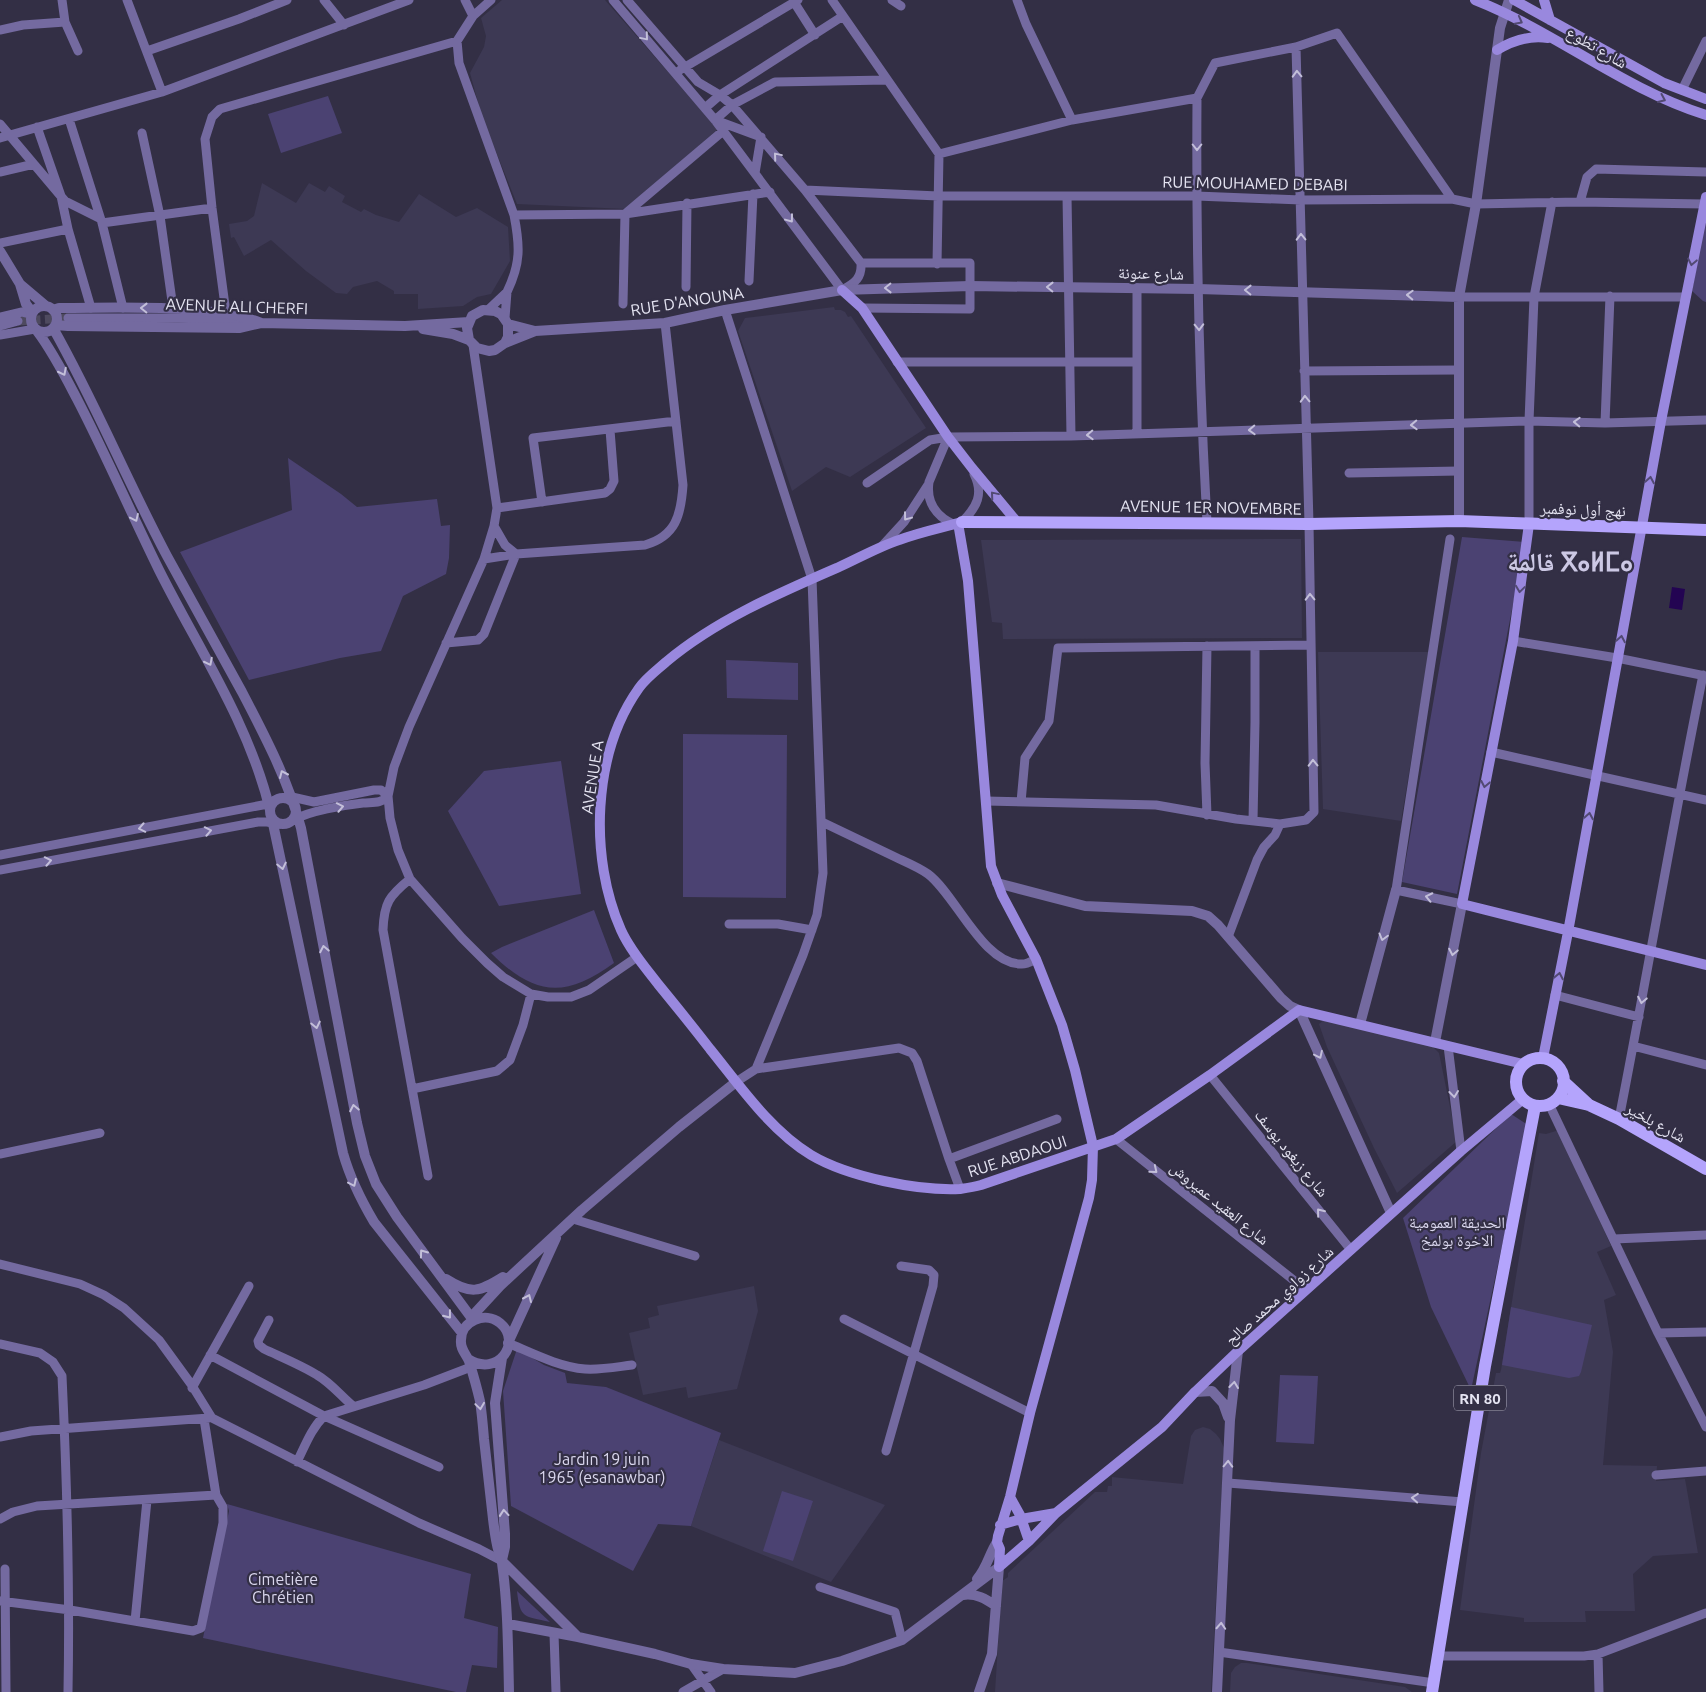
<svg xmlns="http://www.w3.org/2000/svg" width="1706" height="1692" font-family="Ubuntu,'Noto Naskh Arabic','Noto Sans Tifinagh',sans-serif">
	<rect width="100%" height="100%" fill="#332f45"/>
	<path fill="#3d3954" d="M502,0H605L718,129L626,209L517,204L482,117L470,73L484,47L486,36L481,18Z
		M262,183L296,203L309,183L325,192L329,186L345,196L342,202L361,212L364,209L376,215L399,222L419,194L456,217L477,208L508,227L510,261L491,294L477,297L463,306L418,309V294H394V291L377,281L353,287L347,294L336,293L306,271L271,240L244,256L234,237L231,238L229,224L247,221L254,216Z
		M834,307L835,310H841L845,312L848,317L851,316L926,428L850,477L826,467L792,491L738,331L745,318Z
		M1301,539L1302,638L1003,639L1002,623L992,622L981,540Z
		M1318,652H1429L1401,821L1323,809Z
		M1325,1019L1431,1045L1439,1053L1457,1141L1397,1193L1374,1148L1327,1047L1319,1024Z
		M1559,1130L1611,1246L1597,1252L1616,1295L1604,1300L1613,1352L1603,1465L1657,1466L1656,1481L1685,1479L1698,1553L1653,1556L1633,1574L1635,1611H1585L1586,1622H1524V1618L1460,1610L1481,1453L1496,1373H1500L1501,1370L1539,1133L1546,1134Z
		M754,1286L758,1311L737,1389L688,1398L686,1387L643,1395L629,1333L650,1328L648,1318L659,1315L657,1306Z
		M1203,1427L1210,1429L1216,1434L1220,1439L1224,1448L1211,1692H995L1002,1581L1008,1577V1573L1095,1492H1107L1108,1486H1112V1477L1183,1484L1191,1436L1195,1430Z
		M719,1440L885,1505L831,1582L691,1526Z
		M1241,1663H1247L1405,1687L1412,1692H1230L1231,1673L1235,1667Z"/>
	<path fill="#4b4272" d="M328,96L342,133L281,153L268,114Z
		M1706,215V302L1703,301L1692,291Z
		M288,458L341,494L357,507L437,499L441,526L450,525L449,558L446,574L403,596L381,651L340,658L249,680L180,552L292,510Z
		M1462,537L1525,542L1457,894L1402,882Z
		M726,660L798,663V700L727,698Z
		M683,734L787,735L786,898L683,897Z
		M561,761L581,894L499,906L448,811L484,771Z
		M594,910L614,963C565,999 534,996 491,953L502,947Z
		M1511,1114L1528,1125L1471,1390L1431,1307L1403,1218Z
		M1511,1307L1592,1325L1581,1372L1579,1376L1569,1378L1502,1365Z
		M517,1349L544,1365L565,1373L567,1383L606,1387L721,1433L691,1526L658,1524L633,1571L511,1506L503,1391Z
		M1280,1375L1318,1376L1314,1444L1276,1442Z
		M782,1491L813,1501L793,1561L763,1551Z
		M227,1504L471,1574L464,1618L498,1627L497,1668L472,1665L466,1692H456L203,1638L229,1511Z
		M517,1591L550,1622C524,1616 520,1619 517,1591Z"/>
	<path fill="#230452" d="M1672,587L1685,589L1682,610L1669,608Z"/>
	<g fill="none" stroke-linecap="round" stroke-linejoin="round">
		<path stroke="#4e4a5f" stroke-width="9" stroke-dasharray="9 4.5" stroke-linecap="butt" d="M18,321L68,318"/>
		<path stroke="#746aa0" stroke-width="9" d="M62,0L65,22L78,51
			M127,0L162,92
			M324,0L344,25
			M465,0L473,16
			M491,0L473,16L457,41L459,63L514,215C520,246 521,263 507,292
			M613,0L715,120L842,290C855,283 862,278 861,263L805,190L732,105L720,95L698,82L627,0
			M832,0L939,154L937,264
			M892,0L901,6
			M1017,0L1026,24L1072,120
			M794,2L815,35
			M0,30L23,25L65,22
			M147,51L239,19L287,0
			M680,70L798,0
			M1682,90L1706,41
			M1197,98C1196,240 1199,381 1207,522
			M705,108L720,95L843,16
			M69,119L102,223L123,308
			M715,120L732,105L775,82L887,80
			M715,120L761,137L755,173
			M0,124L65,201L99,218
			M37,127L61,196L68,229L91,308
			M142,133L160,216L173,308
			M0,138L162,92L409,0
			M939,154L1072,120L1197,98L1215,63L1296,47L1337,33L1452,199
			M0,172L34,164
			M805,190L938,196H1196L1301,200L1452,199L1476,204L1580,202L1704,204
			M1067,196L1071,436
			M1580,202L1587,177L1596,169L1706,172
			M514,215L625,214L770,192
			M102,223L212,208
			M0,243L68,229
			M861,263H970V309L862,308
			M749,281L753,194
			M686,287L687,203
			M1459,297H1685
			M623,304L625,214L723,131
			M489,309L507,292L505,318
			M725,310L812,579L823,873L817,915L803,955L756,1069L736,1082
			M226,313L212,208L205,139L212,117L220,109L457,41
			M0,317L22,312L31,314
			M68,318H177L247,321
			M0,326L18,321
			M0,335L35,329
			M473,345L497,508L494,526L484,559L409,727L394,767L388,796L390,818L398,850L410,879L462,938L487,963L503,977L531,994L548,997H571L589,990L637,957
			M897,362H1137
			M1304,371L1458,370
			M1605,423L1610,296
			M1137,434V288
			M948,437L929,482C926,502 936,516 953,524
			M1349,473L1459,471
			M867,483L930,440L948,437L1071,436L1529,421L1605,423L1706,420
			M542,502L533,438L676,421
			M497,508L605,493L610,489L614,481L610,430
			M962,522C977,507 984,494 974,474
			M1529,524V421L1534,297L1552,202
			M494,526L505,545L516,554L645,545C676,536 681,515 683,485L665,323
			M1450,539L1396,890L1462,904
			M882,546L904,522L928,485
			M1513,641L1617,658L1706,676
			M446,643L478,640L484,634L516,554L484,559
			M1207,646L1205,763L1207,815
			M1491,752L1706,800
			M285,798L292,797L314,802L374,790H381L388,796C381,804 372,802 363,803C345,805 308,811 294,820
			M986,801L1156,805L1236,819L1280,824
			M1021,802L1025,758L1049,721L1058,648L1311,645
			M1253,821L1255,722V646
			M822,822C845,833 868,844 891,855C903,861 917,866 928,874C956,895 983,965 1022,964C1027,964 1032,961 1036,959
			M0,855L268,804L275,800
			M0,870L258,822H267L279,824
			M410,879C389,896 384,903 383,930L428,1176
			M729,924H778L812,930
			M1228,937L1257,860L1264,847L1275,835L1280,824L1306,820L1314,812L1309,524L1296,47
			M1555,995L1639,1017
			M1448,1046L1461,1151
			M1633,1046L1706,1065
			M756,1069L899,1048L912,1053L917,1061L949,1159L960,1189
			M1210,1075L1351,1250
			M412,1089L497,1071L510,1060L523,1025L531,994
			M1549,1104L1658,1333L1706,1427
			M1619,1119C1648,971 1673,823 1703,675
			M1116,1139L1306,1290
			M0,1154L100,1133
			M949,1159L1057,1119
			M573,1219L695,1256
			M1614,1239L1706,1235
			M0,1264L80,1284L104,1295L124,1308L159,1340L191,1384L212,1418L419,1523L479,1549L502,1561
			M844,1319L1030,1413
			M269,1320L258,1341L259,1345L264,1349C281,1357 301,1365 317,1375C331,1383 341,1396 353,1406
			M1658,1333L1706,1332
			M508,1343C532,1353 559,1367 585,1369C601,1370 616,1367 632,1365
			M0,1344L40,1353L53,1362L62,1376C67,1482 70,1586 68,1692
			M210,1355L324,1416L439,1467
			M192,1388L249,1286
			M0,1437L31,1431L209,1418
			M886,1451L933,1286L934,1275L929,1270L901,1266
			M297,1462C305,1446 311,1429 324,1416L424,1385L471,1367
			M1656,1475L1706,1471
			M1228,1483L1463,1502
			M0,1519L13,1512L37,1506L216,1495
			M5,1569L6,1692
			M820,1587L895,1612L902,1640
			M0,1601L70,1610L193,1631L201,1628L223,1523V1507L216,1495L204,1419
			M135,1621L147,1500
			M554,1634L556,1692
			M1219,1652L1434,1683
			M1598,1654L1599,1692
			M1438,1656H1584L1598,1654L1706,1613
			M691,1664L711,1692
			M683,1692L723,1669"/>
		<path stroke="#746aa0" stroke-width="10" d="M0,251L20,284L46,306
			M20,284L26,304L32,312
			M31 319a13 13 0 1 1 26 0a13 13 0 1 1-26 0Z
			M53,310L59,308C104,308 149,306 193,310C217,312 239,314 261,323
			M508,324L535,331
			M56,325L68,326L239,328L261,323L405,326L469,322
			M53,328C95,402 127,481 167,556C192,601 217,647 242,692C265,736 288,780 301,828L357,1123L365,1156L376,1184L397,1217L473,1320
			M423,329L453,334L469,340
			M37,331C53,352 65,376 77,399C106,455 131,513 159,570C198,648 249,723 270,810
			M505,343L508,337V324L501,314L495,311L483,310L472,316L467,328L469,340L477,348L489,351L495,350L505,343L535,331L665,323L725,310L842,290L970,286L1198,289L1459,297
			M1459,521V297L1476,204L1500,28L1509,0
			M270 811a13 13 0 1 1 26 0a13 13 0 1 1-26 0Z
			M272,819L343,1153C350,1178 361,1200 374,1222L462,1333
			M997,883L1085,906L1192,911L1208,916L1218,925L1281,998L1290,1006L1299,1010L1391,1213
			M1360,1024L1396,890
			M1435,1042L1462,904
			M446,1279C471,1295 479,1292 503,1277
			M473,1320L476,1312L500,1286L582,1210L679,1127L736,1082
			M508,1343L556,1238
			M502,1358L495,1403L505,1534V1547L502,1560
			M468,1359C498,1378 523,1342 500,1323C485,1311 461,1321 461,1340C460,1349 466,1354 469,1361C473,1374 477,1388 480,1401C482,1414 483,1427 484,1439C487,1466 490,1492 493,1519C494,1527 495,1536 497,1545C498,1551 501,1557 502,1563C508,1606 508,1649 509,1692
			M1195,1392L1212,1391L1223,1403L1228,1417
			M502,1561L578,1637
			M977,1579C987,1568 989,1554 997,1542
			M963,1595C976,1593 986,1599 996,1606
			M508,1624L578,1637L655,1654L691,1664L723,1669L795,1673L842,1661L902,1640L999,1567
			M979,1692L992,1654L999,1567
			M1217,1692L1230,1420L1238,1351"/>
		<path stroke="#9988de" stroke-width="10" d="M1475,0C1556,32 1623,89 1706,115
			M1514,0L1664,83L1706,99
			M1544,0L1550,20
			M1497,50C1512,41 1529,35 1548,38
			M842,290L862,308L948,437L972,468L1017,522
			M962,522C941,528 920,532 899,540C878,547 859,558 839,567C779,593 716,620 666,662C657,670 646,678 639,688C592,754 589,858 621,930C630,950 645,967 658,984C676,1006 693,1027 710,1049C740,1086 770,1130 811,1155C848,1177 918,1191 960,1189C967,1188 974,1187 981,1185L1116,1139L1210,1075L1299,1010L1523,1064
			M958,523L968,581L991,866L1002,895L1036,959L1062,1025L1075,1070L1093,1146L1092,1180L1089,1198L1030,1413L1010,1497L998,1536L997,1542L1000,1549L999,1567
			M1529,524L1513,641L1462,904L1706,965
			M1543,1058L1568,932L1661,421L1706,197
			M1010,1497L1020,1515L1029,1541
			M1000,1525L1021,1519L1056,1513
			M999,1567L1029,1541L1056,1513L1162,1427L1195,1392L1238,1351L1461,1151L1523,1099"/>
		<path stroke="#b4a4fc" stroke-width="12" d="M962,522L1309,524L1459,521L1706,530
			M1516 1082a24 24 0 1 1 48 0a24 24 0 1 1-48 0Z
			M1563,1081L1589,1105
			M1558,1098L1589,1105L1619,1119L1706,1169
			M1432,1692L1485,1366L1535,1106"/>
	</g>
	<defs><path id="oneway-chevron" d="M-2-3.5L2.5 0L-2 3.5" fill="none" stroke-width="1.6" stroke-linecap="round" stroke-linejoin="round" transform="scale(1.25)"/></defs>
	<g stroke="#524a73">
		<use href="#oneway-chevron" transform="translate(1519 21) rotate(28)"/>
		<use href="#oneway-chevron" transform="translate(1662 99) rotate(24)"/>
		<use href="#oneway-chevron" transform="translate(1692 262) rotate(101)"/>
		<use href="#oneway-chevron" transform="translate(1650 480) rotate(-80)"/>
		<use href="#oneway-chevron" transform="translate(994 495) rotate(-130)"/>
		<use href="#oneway-chevron" transform="translate(1520 589) rotate(98)"/>
		<use href="#oneway-chevron" transform="translate(1621 639) rotate(-80)"/>
		<use href="#oneway-chevron" transform="translate(1485 784) rotate(101)"/>
		<use href="#oneway-chevron" transform="translate(1589 816) rotate(-80)"/>
		<use href="#oneway-chevron" transform="translate(1559 976) rotate(-79)"/>
	</g>
	<g stroke="#c3bfd9">
		<use href="#oneway-chevron" transform="translate(645 37) rotate(50)"/>
		<use href="#oneway-chevron" transform="translate(1297 74) rotate(-92)"/>
		<use href="#oneway-chevron" transform="translate(1197 147) rotate(90)"/>
		<use href="#oneway-chevron" transform="translate(777 156) rotate(-130)"/>
		<use href="#oneway-chevron" transform="translate(790 219) rotate(53)"/>
		<use href="#oneway-chevron" transform="translate(1301 237) rotate(-91)"/>
		<use href="#oneway-chevron" transform="translate(1050 287) rotate(-179)"/>
		<use href="#oneway-chevron" transform="translate(888 288) rotate(179)"/>
		<use href="#oneway-chevron" transform="translate(1248 290) rotate(-179)"/>
		<use href="#oneway-chevron" transform="translate(1410 295) rotate(-178)"/>
		<use href="#oneway-chevron" transform="translate(144 308) rotate(-179)"/>
		<use href="#oneway-chevron" transform="translate(1199 327) rotate(88)"/>
		<use href="#oneway-chevron" transform="translate(63 372) rotate(63)"/>
		<use href="#oneway-chevron" transform="translate(1305 399) rotate(-92)"/>
		<use href="#oneway-chevron" transform="translate(1577 422) rotate(-178)"/>
		<use href="#oneway-chevron" transform="translate(1414 425) rotate(178)"/>
		<use href="#oneway-chevron" transform="translate(1252 430) rotate(178)"/>
		<use href="#oneway-chevron" transform="translate(1090 435) rotate(178)"/>
		<use href="#oneway-chevron" transform="translate(907 517) rotate(127)"/>
		<use href="#oneway-chevron" transform="translate(135 518) rotate(65)"/>
		<use href="#oneway-chevron" transform="translate(1310 597) rotate(-91)"/>
		<use href="#oneway-chevron" transform="translate(209 662) rotate(63)"/>
		<use href="#oneway-chevron" transform="translate(1313 763) rotate(-91)"/>
		<use href="#oneway-chevron" transform="translate(283 774) rotate(-114)"/>
		<use href="#oneway-chevron" transform="translate(340 807) rotate(-11)"/>
		<use href="#oneway-chevron" transform="translate(142 828) rotate(169)"/>
		<use href="#oneway-chevron" transform="translate(208 831) rotate(-11)"/>
		<use href="#oneway-chevron" transform="translate(48 861) rotate(-11)"/>
		<use href="#oneway-chevron" transform="translate(282 866) rotate(78)"/>
		<use href="#oneway-chevron" transform="translate(1429 897) rotate(-168)"/>
		<use href="#oneway-chevron" transform="translate(1383 937) rotate(105)"/>
		<use href="#oneway-chevron" transform="translate(324 949) rotate(-101)"/>
		<use href="#oneway-chevron" transform="translate(1453 952) rotate(101)"/>
		<use href="#oneway-chevron" transform="translate(1642 1000) rotate(101)"/>
		<use href="#oneway-chevron" transform="translate(316 1025) rotate(78)"/>
		<use href="#oneway-chevron" transform="translate(1319 1055) rotate(65)"/>
		<use href="#oneway-chevron" transform="translate(1454 1094) rotate(83)"/>
		<use href="#oneway-chevron" transform="translate(354 1108) rotate(-101)"/>
		<use href="#oneway-chevron" transform="translate(1154 1170) rotate(39)"/>
		<use href="#oneway-chevron" transform="translate(353 1183) rotate(65)"/>
		<use href="#oneway-chevron" transform="translate(1320 1212) rotate(-129)"/>
		<use href="#oneway-chevron" transform="translate(423 1253) rotate(-126)"/>
		<use href="#oneway-chevron" transform="translate(528 1298) rotate(-66)"/>
		<use href="#oneway-chevron" transform="translate(448 1315) rotate(52)"/>
		<use href="#oneway-chevron" transform="translate(1234 1385) rotate(-83)"/>
		<use href="#oneway-chevron" transform="translate(480 1406) rotate(82)"/>
		<use href="#oneway-chevron" transform="translate(1228 1464) rotate(-88)"/>
		<use href="#oneway-chevron" transform="translate(1415 1498) rotate(-176)"/>
		<use href="#oneway-chevron" transform="translate(504 1513) rotate(-95)"/>
		<use href="#oneway-chevron" transform="translate(1221 1626) rotate(-87)"/>
	</g>
	<g text-anchor="middle" dominant-baseline="central" stroke-width="4.5" stroke-linejoin="round" paint-order="stroke">
		<rect fill="#332f45" stroke="#b0aebe" stroke-width="1" x="1454" y="1385.5" width="52" height="25" rx="4"/>
		<g font-size="15" font-weight="bold" fill="#e5e4f2">
			<text x="1480" y="1398">RN 80</text>
		</g>
		<g font-size="16" fill="#e5e4f2" stroke="#332f45">
			<text transform="translate(1597 47) rotate(30)">شارع تطوع</text>
			<text transform="translate(1255 183) rotate(1)">RUE MOUHAMED DEBABI</text>
			<text transform="translate(1151 273) rotate(1)">شارع عنونة</text>
			<text transform="translate(687 301) rotate(-9)">RUE D'ANOUNA</text>
			<text transform="translate(237 306) rotate(2)">AVENUE ALI CHERFI</text>
			<text transform="translate(1211 507) rotate(1)">AVENUE 1ER NOVEMBRE</text>
			<text transform="translate(1583 509) rotate(2)">نهج أول نوفمبر</text>
			<text transform="translate(592 777) rotate(-81)">AVENUE A</text>
			<text transform="translate(1656 1122) rotate(29)">شارع بلخير</text>
			<text transform="translate(1292 1153) rotate(51)">شارع زيغود يوسف</text>
			<text transform="translate(1017 1156) rotate(-18)">RUE ABDAOUI</text>
			<text transform="translate(1220 1203) rotate(39)">شارع العقيد عميروش</text>
			<text transform="translate(1279 1295) rotate(-42)">شارع زواوي محمد صالح</text>
		</g>
		<g font-size="16" fill="#d9d6ed" stroke="#332f45">
			<text x="1457" y="1222">الحديقة العمومية<tspan x="1457" dy="18">الاخوة بولمخ</tspan></text>
			<text x="602" y="1459">Jardin 19 juin<tspan x="602" dy="18">1965 (esanawbar)</tspan></text>
			<text x="283" y="1579">Cimetière<tspan x="283" dy="18">Chrétien</tspan></text>
		</g>
		<g font-size="26" font-weight="bold" fill="#ccc8e4" stroke="#332f45">
			<text x="1570" y="561">قالمة ⴳⴰⵍⵎⴰ</text>
		</g>
	</g>
</svg>
